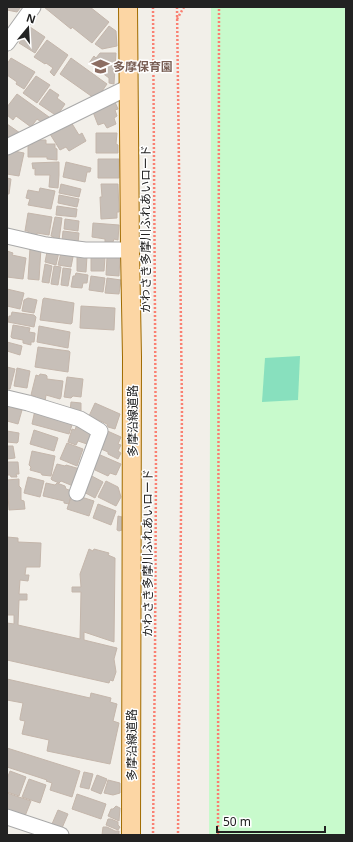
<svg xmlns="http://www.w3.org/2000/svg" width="353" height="842" font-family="'Noto Sans','Noto Sans JP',sans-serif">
	<rect width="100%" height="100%" fill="#f2efe9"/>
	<path fill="#c8facc" d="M211,7H346V835H209C209,559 211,283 211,7Z"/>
	<path fill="#88e0be" d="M300,356L298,400L262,402L265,358Z"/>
	<path fill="#c7bfb8" stroke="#c4b6ab" d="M7,7H21L17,12L7,10Z
		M44,7H90L109,22L92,43L72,27L71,29Z
		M109,26L116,31L117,46L102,49L95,44Z
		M30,27L45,37L35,53L19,43Z
		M47,40L68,55L54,76L50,72L53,68L46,63L45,64L34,57Z
		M100,53H116L114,84L109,83V78L89,63L94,56L96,58Z
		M11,58L35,72L24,89L16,84L17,82L7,75V64Z
		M71,58L107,84L100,94L98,93L94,98L60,74Z
		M36,76L50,85L37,103L23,93Z
		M50,89L59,95L57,98L65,104L57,116L39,104Z
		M17,94L49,117L44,124L37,119L31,127L16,116L13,120L7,115V107Z
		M115,102L118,109L115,110L117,116L114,118L116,124L107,128L104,123L98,125L93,112L100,109V108Z
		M71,122L79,135L82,133L86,141L69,151L66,147L60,150L50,134Z
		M7,124L20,133L14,138L11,136L7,142Z
		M96,133H117L116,144L118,145V153H96Z
		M33,140H46V144H55V148L57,149V160L47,159V157H28V144H33Z
		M9,150L24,153L19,176L7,174V158Z
		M98,159H119V178H98Z
		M59,162V175L58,188L49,187L50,175H35V168L33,169L32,163Z
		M66,162L91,168L90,172H87L85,182L63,177Z
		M7,178L11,179L9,194H7Z
		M61,184L81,189L79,197L59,193Z
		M101,184H118L119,212H117V218L101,219L100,197H102Z
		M40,188L55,191L51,209L28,205L30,199L26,198L28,190L39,192Z
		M59,195L79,199L77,207L58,203Z
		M57,206L77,209L76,217L56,215Z
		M28,213L52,217L49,235L37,233V236L28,234V231H25Z
		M55,217L62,218L59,240L53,239L54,237L51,236Z
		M65,219L79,221L78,231L64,229Z
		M93,223L119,225L118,240L114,239L113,242H105V239L92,237Z
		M63,231L79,233L78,243L62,241Z
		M30,248H41L39,280L28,279Z
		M7,251L13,253L12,255L26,258L23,279L7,277Z
		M47,252H59L56,265L45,262Z
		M61,253L73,257L71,267L58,265Z
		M77,255L87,256L86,272L77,271Z
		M91,257H105L104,271H91Z
		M107,257L120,258L119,276L106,275Z
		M45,264L52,266L49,283L42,282Z
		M54,266L61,267L58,285L51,284Z
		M63,268L71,269L68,286L61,285Z
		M76,273L88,275L87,283H83L82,288L71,287L73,276H75Z
		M91,276L105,278L103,292L89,290Z
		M107,278L121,280L119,294L105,293Z
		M7,289L24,293L20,309L7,306Z
		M28,298L37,300L34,313L22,311L24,300Z
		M44,298L74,303L72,323L71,324L40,320L43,299Z
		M81,306L115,308L114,330L80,328Z
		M12,312L34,315L36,317L34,327L8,322L9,316H11Z
		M13,325L30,328L29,332L35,333V334L34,342H31V345L23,343V340L12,338L11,337Z
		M39,326L70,332L68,348L37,342Z
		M7,342L22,346L20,355L7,351Z
		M38,347L69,351L70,352L68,372L35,367Z
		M7,367L15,369L10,389H7Z
		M17,368L30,371L27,388L14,386Z
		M40,374L46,375L47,376V379L63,381L61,397L60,399L46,395L45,402L35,399V396L31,395L36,375L39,376Z
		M67,377L83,379L81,397L73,396L71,398L64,397Z
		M71,402L81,403V412L70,411Z
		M7,403L14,405L13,408L22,410L18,424L7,421Z
		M95,403L120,414L115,429L108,427L107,424L89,416Z
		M35,410L73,422L69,434L32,424Z
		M77,424L95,430L90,445L78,441L76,445L68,442L72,429L75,430Z
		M103,429L121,437L118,444L121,445L118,451L121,453L118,459L108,454V452L101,449Z
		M34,430L58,438L54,451L30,444Z
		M7,431L19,433L18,442L17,443L7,442Z
		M67,443L83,449L77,466L60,459Z
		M7,446H13L15,458L7,459Z
		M32,451L55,456L51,476L42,475L41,473L30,470L31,467L29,465Z
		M98,454L121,464L116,475L110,473L108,476L95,470L96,468L90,465Z
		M7,462H18L19,474H16L17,477H11L10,475H7Z
		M57,464L65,466L66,465L80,469L73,486L61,481L59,483L52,480L51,479Z
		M88,474L103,482L95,498L80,490Z
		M28,477L44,481L40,497L24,493Z
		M19,479V486L21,488V500L24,501L25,509L9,510L7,480Z
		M106,481L118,487L121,497L116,506L98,497Z
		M46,483L55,485L57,483L65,486L66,489L72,491L69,504L64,503V501L43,496Z
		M72,494L94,501L89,516L67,509Z
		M98,504L116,511L111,525L93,518Z
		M118,516L122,517V530L119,531L117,530Z
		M7,537L18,538V542L41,543L40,567H26L25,575H29L28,581L20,580L19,594H27V600H19L18,625L80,639L81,592H72V587H81L80,574L89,549L93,551L94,549L109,553L108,555L115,558L114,642L84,632V640L117,648L114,659L116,672L113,681L110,680L109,683L7,660V623L14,624V615H7Z
		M7,679L90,698L91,693L111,698L110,702L117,704L113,721L119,723L110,764L47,751L49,740L22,734L25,721L20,720V718L23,703L7,700Z
		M7,748L80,771L72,797L50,790L52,783L46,781L47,780L7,767Z
		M10,771L26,777L19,796L7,792V779Z
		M84,772L93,774L89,789L80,787Z
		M97,775L107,779L101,794L91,790Z
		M29,779L46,785L40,803L22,797Z
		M108,780L120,783V793L113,795L104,793Z
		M7,793L31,801L25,816L7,810Z
		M77,794L106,804L101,819L72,809Z
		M116,806L120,808L119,821L108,816L111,809H113Z
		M58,810L68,814L62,828L52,824Z
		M108,819H111L118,822V825L120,827L118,830L106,825Z
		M103,827H107L115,831H119V835H102Z"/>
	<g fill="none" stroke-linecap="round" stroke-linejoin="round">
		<defs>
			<path id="minor" d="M7,43L33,7
				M7,147L129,87
				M7,236L46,245L85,250H130
				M7,398L28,403L80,419L100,431L77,493
				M7,817L61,835"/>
			<path id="major" d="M128,7L130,250L132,357L131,835"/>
		</defs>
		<use href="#minor" stroke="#a9a9a9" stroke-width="17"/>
		<use href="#major" stroke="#a06b00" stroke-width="20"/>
		<path stroke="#fa8072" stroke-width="2.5" stroke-dasharray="2 2" stroke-linecap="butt" d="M153,7L156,471L155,655L153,835
			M177,7L182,408L178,835
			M177,19L184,7
			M218,835L219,7"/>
		<use href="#minor" stroke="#fff" stroke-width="15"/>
		<use href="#major" stroke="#fcd6a4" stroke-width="18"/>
	</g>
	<defs>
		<symbol id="school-bare" viewBox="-9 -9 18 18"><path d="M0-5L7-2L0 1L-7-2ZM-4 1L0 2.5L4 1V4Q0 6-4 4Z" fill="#8d6e63" stroke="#fff" stroke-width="2.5" paint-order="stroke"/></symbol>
	</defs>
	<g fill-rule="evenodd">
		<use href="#school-bare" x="88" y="54" width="25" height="25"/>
	</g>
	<g text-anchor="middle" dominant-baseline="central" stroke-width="3" stroke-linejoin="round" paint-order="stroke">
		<g font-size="12" font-weight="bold" fill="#785e54" stroke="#fff" text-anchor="start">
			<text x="113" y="66">多摩保育園</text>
		</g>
		<g font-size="12" fill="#222" stroke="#fff">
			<text transform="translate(145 229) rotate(-90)">かわさき多摩川ふれあいロード</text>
			<text transform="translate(132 421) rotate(-90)">多摩沿線道路</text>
			<text transform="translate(147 553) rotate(-90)">かわさき多摩川ふれあいロード</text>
			<text transform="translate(131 745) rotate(-90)">多摩沿線道路</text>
		</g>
	</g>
	<rect width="353" height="842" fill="none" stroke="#222222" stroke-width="16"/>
	<g transform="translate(28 28) rotate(18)" stroke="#ffffff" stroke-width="3" paint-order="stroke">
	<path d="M0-3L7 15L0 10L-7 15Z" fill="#222222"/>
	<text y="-6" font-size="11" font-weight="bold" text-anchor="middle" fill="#222222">N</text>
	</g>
	<path d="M217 826v6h108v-6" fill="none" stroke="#222222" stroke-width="2"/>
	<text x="223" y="826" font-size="12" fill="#222222" stroke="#ffffff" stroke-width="3" paint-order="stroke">50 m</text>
</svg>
